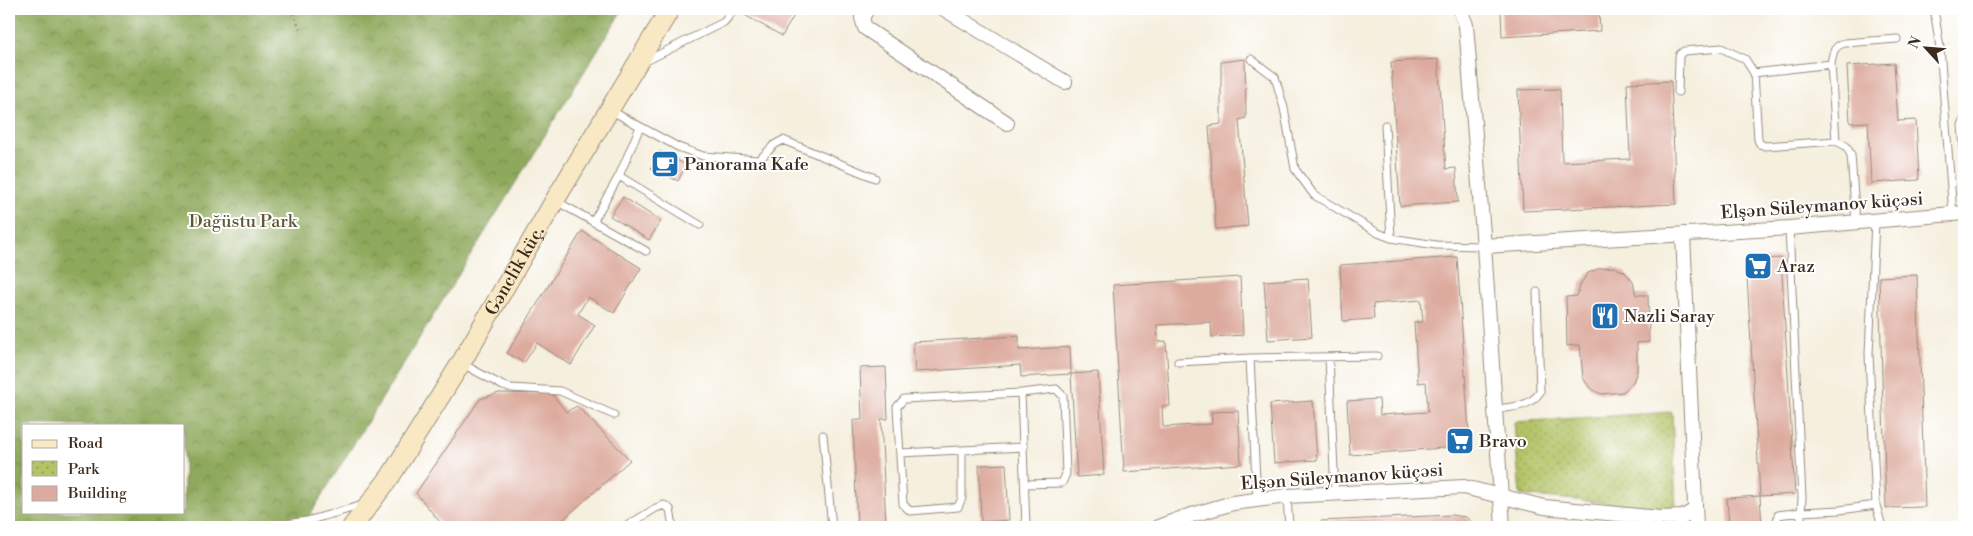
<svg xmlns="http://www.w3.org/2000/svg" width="1973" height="536" font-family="'Libre Bodoni',serif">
	<defs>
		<pattern id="forest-crowns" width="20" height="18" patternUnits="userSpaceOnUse" patternTransform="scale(1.25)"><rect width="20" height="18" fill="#8ea95b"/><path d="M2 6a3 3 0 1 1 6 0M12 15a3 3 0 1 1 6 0" fill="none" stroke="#758a4b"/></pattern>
		<pattern id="park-dots" width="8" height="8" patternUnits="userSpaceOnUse" patternTransform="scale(1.25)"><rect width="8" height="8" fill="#b3c366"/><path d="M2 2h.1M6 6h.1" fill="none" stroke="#939f53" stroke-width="1.8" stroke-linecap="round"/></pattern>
	</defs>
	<rect width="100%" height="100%" fill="#fff"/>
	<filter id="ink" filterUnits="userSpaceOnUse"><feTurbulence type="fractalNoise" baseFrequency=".02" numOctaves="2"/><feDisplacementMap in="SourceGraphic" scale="10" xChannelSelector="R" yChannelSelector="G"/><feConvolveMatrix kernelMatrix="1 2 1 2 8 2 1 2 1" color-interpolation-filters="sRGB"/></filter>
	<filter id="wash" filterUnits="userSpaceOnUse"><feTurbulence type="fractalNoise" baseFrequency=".0096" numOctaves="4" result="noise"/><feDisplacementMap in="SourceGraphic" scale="20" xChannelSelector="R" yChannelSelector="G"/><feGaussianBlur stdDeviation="1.12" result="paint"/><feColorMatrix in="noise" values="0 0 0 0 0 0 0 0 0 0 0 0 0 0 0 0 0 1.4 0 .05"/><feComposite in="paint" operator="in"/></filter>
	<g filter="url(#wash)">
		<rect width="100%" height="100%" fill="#f5efde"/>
		<path fill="url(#forest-crowns)" stroke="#646a3c" fill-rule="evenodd" d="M9,9H623L308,518L252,522L222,527H9ZM24,425H184V512H24Z"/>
		<path fill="url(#park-dots)" stroke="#777642" d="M1672,412L1676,509L1520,495L1514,422Z"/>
		<g id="blocks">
			<path fill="#ddab9e" d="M744,9H798L782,36L741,13Z
				M1531,9H1599L1600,31L1502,37L1501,11Z
				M1245,59L1246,118L1239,120L1248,226L1216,229L1209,126L1221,124V62Z
				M1438,59L1446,169L1456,168L1458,202L1400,206L1391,62Z
				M1894,63L1898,121L1916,120L1919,180L1871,183L1868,122L1850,123L1847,66Z
				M1671,81L1676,204L1523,211L1518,90L1560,89L1562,162L1630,159L1627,83Z
				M660,151L686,165L678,181L651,168Z
				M623,197L661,221L649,240L610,216Z
				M582,231L641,268L614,313L588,297L578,314L595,325L571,365L537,343L524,363L507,353Z
				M1457,257L1470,446L1350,455L1347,401L1379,399L1380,415L1428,412L1426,382L1418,383L1414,322H1423L1421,300L1373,304L1374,319L1343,321L1340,265Z
				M1781,258L1795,494L1760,496L1746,260Z
				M1614,267L1625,272L1633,282L1636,295H1648L1649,342L1637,343V371L1633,382L1623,392L1601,394L1590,388L1583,378L1580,345L1567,346L1566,297L1577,296L1581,283L1588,273L1600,268Z
				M1917,275L1925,507L1886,508L1879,277Z
				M1240,277L1243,335L1212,337L1211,322L1157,325L1158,342L1166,341L1170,406H1162L1163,427L1212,424L1211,412L1238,411L1241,464L1124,472L1113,285Z
				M1308,278L1312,337L1268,340L1264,281Z
				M1019,336V350L1070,347L1071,374L1021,377L1020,365L915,372L913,342Z
				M886,367L888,419H881L886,526L857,527L853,420H862L860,368Z
				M1098,372L1104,475L1077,477L1071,374Z
				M499,393L552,394L566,412L577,406L630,460L555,527H444L416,493L480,399Z
				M1313,401L1317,460L1274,463L1270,404Z
				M1006,464L1009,520L981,522L979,465Z
				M1760,496L1762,527H1729L1727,498Z
				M1964,503V527H1961L1960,504Z
				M1451,515L1466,517L1477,527H1321V521Z
				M981,522V527H886V526Z"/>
		</g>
	</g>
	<g filter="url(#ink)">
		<use href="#blocks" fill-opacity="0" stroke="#988c7e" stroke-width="1"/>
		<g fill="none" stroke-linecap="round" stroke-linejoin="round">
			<defs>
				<path id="lane" d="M1934,9L1940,48L1953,214
					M1251,59L1275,77L1284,108L1295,169L1314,195L1378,233L1391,238L1436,245L1484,246
					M644,62L724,22L735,9
					M1831,64L1836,141
					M1754,73L1831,64C1833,53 1833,46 1845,43L1897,39
					M1678,92L1679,57L1680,54L1684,51L1721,48L1745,59L1754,73L1758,140L1760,144L1765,146L1836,141L1846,146L1851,155L1856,223
					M610,110L678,147L703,156L759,160L774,145L783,140L875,178
					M1964,120L1962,125L1964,149
					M1385,125L1391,238
					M619,176L700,225
					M556,201L646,251
					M593,222L619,176L640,127
					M1329,357L1335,494
					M1250,358L1257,500
					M1178,362L1250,358L1377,356
					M461,363L503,386L511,388L560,391L614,415
					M1021,393L1056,389L1063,396L1066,474L1062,483L1025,484
					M1496,409C1513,407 1530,407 1540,392L1537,292
					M823,435L832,527
					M962,450V498L958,507L910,511L903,504L897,407L904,399L1021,393L1026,527
					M900,453L1024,447
					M1287,496L1289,527
					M1876,505L1882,527
					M1945,526V527
					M266,527L307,521L363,505
					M625,527L656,508L664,505L670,509L673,527
					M1776,527L1778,515L1801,512L1802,498L1789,228
					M1801,527V512L1840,510L1876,505L1869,354L1875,221"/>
				<path id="street" d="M867,9L862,18L865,28L1007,123
					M944,9L1065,82
					M1460,9L1466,25L1484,246L1503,527
					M1683,234L1696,527
					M1484,246L1789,228L1964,213
					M1158,527L1185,517L1233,503L1287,496L1464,487L1544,507L1660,518L1683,517L1695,510"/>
				<g id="secondary">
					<path id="s1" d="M352,527L390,477L461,363L555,200L670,9"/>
				</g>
			</defs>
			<use href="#lane" stroke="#988c7e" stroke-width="9"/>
			<use href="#street" stroke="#988c7e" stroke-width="16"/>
			<use href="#secondary" stroke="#988c7e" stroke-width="21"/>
			<path stroke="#988c7e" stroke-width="2.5" stroke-dasharray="1 4" stroke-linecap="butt" d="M292,9L300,29"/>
			<use href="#lane" stroke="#fff" stroke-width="7"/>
			<use href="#street" stroke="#fff" stroke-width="14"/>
			<use href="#secondary" stroke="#f8e8c3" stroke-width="19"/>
		</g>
	</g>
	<defs>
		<symbol id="cafe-square" viewBox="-11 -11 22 22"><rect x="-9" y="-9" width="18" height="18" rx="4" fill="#1f6fb2" stroke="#fff"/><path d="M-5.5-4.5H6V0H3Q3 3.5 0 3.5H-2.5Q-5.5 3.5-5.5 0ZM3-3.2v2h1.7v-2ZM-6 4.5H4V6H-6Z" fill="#fff"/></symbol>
		<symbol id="supermarket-square" viewBox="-11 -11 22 22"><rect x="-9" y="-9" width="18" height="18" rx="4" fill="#1f6fb2" stroke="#fff"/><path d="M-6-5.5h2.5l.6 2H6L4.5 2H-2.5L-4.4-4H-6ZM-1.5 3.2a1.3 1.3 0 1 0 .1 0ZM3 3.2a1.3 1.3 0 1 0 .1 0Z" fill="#fff"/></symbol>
		<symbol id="restaurant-square" viewBox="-11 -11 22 22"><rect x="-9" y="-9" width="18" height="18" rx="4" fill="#1f6fb2" stroke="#fff"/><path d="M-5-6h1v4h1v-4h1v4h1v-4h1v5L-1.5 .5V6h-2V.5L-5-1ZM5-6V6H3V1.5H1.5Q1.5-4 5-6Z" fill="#fff"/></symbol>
	</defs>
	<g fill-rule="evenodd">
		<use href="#cafe-square" x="649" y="148" width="32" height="32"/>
		<use href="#supermarket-square" x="1742" y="250" width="32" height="32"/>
		<use href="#restaurant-square" x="1589" y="300" width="32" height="32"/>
		<use href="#supermarket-square" x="1444" y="425" width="32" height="32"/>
	</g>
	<g text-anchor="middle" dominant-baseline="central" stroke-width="4" stroke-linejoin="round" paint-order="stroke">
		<g font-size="18" fill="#3b2a1e" stroke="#fff" text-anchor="start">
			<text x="684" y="164">Panorama Kafe</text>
			<text x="1777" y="266">Araz</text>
			<text x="1624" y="316">Nazli Saray</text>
			<text x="1479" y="441">Bravo</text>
		</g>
		<g font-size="18" fill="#3b2a1e" stroke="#fff">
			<text transform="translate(1822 206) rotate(-4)">Elşən Süleymanov küçəsi</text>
			<text stroke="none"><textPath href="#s1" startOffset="304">Gənclik küç.</textPath></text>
			<text transform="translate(1342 477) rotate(-4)">Elşən Süleymanov küçəsi</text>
		</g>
		<g font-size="18" fill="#5f5834" stroke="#fff">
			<text x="243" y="221">Dağüstu Park</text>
		</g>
	</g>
	<rect width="1973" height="536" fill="none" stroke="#fff" stroke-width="30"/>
	<rect x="22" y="424" width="162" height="90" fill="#ffffff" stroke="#b1aaa5"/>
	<rect x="32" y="440" width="25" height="8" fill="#f8e8c3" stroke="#b1aaa5"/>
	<text x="68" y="448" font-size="15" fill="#3b2a1e">Road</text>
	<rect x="32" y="461" width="25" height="15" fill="url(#park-dots)" stroke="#b1aaa5"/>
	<text x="68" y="474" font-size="15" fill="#3b2a1e">Park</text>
	<rect x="32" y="486" width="25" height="15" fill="#ddab9e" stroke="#b1aaa5"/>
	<text x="68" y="498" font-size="15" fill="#3b2a1e">Building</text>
	<g transform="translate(1926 48) rotate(296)" stroke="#ffffff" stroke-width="4" paint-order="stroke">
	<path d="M0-4L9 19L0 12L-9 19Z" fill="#3b2a1e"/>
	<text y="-8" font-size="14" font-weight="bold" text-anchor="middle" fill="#3b2a1e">N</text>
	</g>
</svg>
